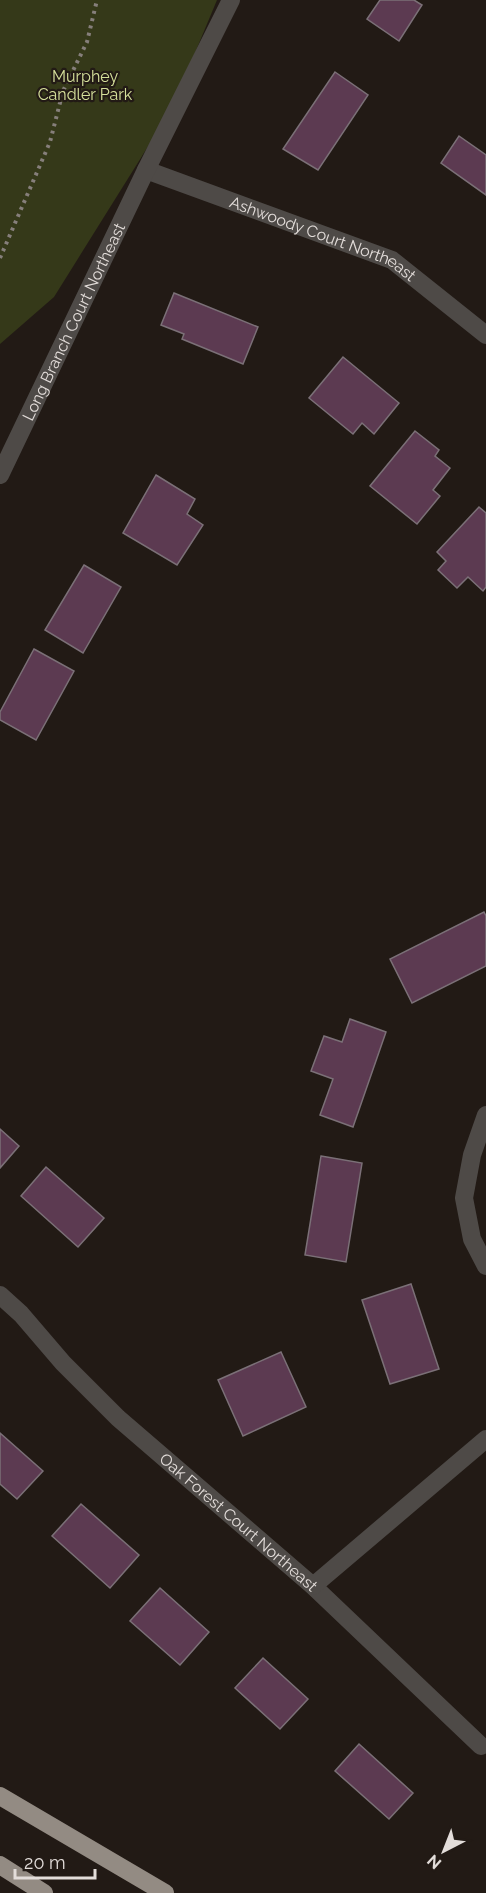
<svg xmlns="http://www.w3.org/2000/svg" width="486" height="1893" font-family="Raleway,sans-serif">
	<rect width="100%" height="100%" fill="#221a15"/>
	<path fill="#353919" d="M0,0H217L172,108L54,297L0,344Z"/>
	<path fill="#5c3a51" stroke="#7b7077" stroke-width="1.5" d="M380,0H414L422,5L399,41L367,19Z
		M335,72L368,95L318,170L283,149Z
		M459,136L486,155V195L441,163Z
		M174,293L258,327L243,364L182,339L184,334L161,325Z
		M343,357L399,403L374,434L362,423L353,434L309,398Z
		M415,431L439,450L435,456L450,468L433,490L440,496L417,524L370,486Z
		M156,475L195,499L187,514L203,525L177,565L123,533Z
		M479,507L486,513V587L483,591L468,577L457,588L438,570L446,561L437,552Z
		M84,565L121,587L83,653L45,630Z
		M34,649L74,671L36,740L0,720V712Z
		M484,912L486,916V966L412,1003L390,959Z
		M350,1019L386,1032L353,1127L320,1115L333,1079L311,1071L324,1036L342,1042Z
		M0,1129L19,1146L0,1168Z
		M321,1156L362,1163L346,1262L305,1255Z
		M46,1167L104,1218L78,1247L21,1196Z
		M411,1284L439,1369L390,1384L362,1300Z
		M281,1352L306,1407L243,1436L218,1380Z
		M0,1433L43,1471L17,1499L0,1484Z
		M81,1504L139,1555L110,1588L52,1536Z
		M160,1588L209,1632L180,1665L130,1621Z
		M263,1658L308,1699L280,1729L235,1688Z
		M359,1744L413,1793L389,1819L335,1771Z"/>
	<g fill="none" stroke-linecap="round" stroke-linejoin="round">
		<path stroke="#867f7b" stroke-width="4" stroke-dasharray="3 4.5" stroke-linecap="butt" d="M0,258L50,142L63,91L87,42L97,0"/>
		<g stroke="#4e4a47" stroke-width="18">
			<path id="s1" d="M146,170L392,260L486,335"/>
			<path id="s2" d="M0,475L146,170L231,0"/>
			<path d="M486,1115L472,1155L464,1198L472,1239L486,1266"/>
			<path id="s3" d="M0,1295L21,1314L63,1363L118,1418L313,1586L481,1746"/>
			<path d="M313,1586L486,1439"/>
		</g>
		<path stroke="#938b83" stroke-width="18" d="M0,1796L165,1893
			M0,1865L44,1893"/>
	</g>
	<g text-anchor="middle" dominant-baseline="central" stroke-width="4.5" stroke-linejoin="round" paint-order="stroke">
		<g font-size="16" fill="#d6e09b" stroke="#221a15">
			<text x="85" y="76">Murphey<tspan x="85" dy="18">Candler Park</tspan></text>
		</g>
		<g font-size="16" fill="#e3ddda" stroke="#221a15">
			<text stroke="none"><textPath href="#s1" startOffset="190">Ashwoody Court Northeast</textPath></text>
			<text stroke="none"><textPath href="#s2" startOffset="170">Long Branch Court Northeast</textPath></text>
			<text stroke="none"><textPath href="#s3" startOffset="330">Oak Forest Court Northeast</textPath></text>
		</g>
	</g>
	<g transform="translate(444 1851) rotate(222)" stroke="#221a15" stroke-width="4.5" paint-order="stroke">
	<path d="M0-4.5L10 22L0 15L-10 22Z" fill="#e3ddda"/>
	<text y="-9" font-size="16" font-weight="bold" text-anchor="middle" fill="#e3ddda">N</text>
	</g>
	<path d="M15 1869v9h80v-9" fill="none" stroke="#e3ddda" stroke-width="3"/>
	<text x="24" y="1869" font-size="18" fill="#e3ddda" stroke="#221a15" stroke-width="4.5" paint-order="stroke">20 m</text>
</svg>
